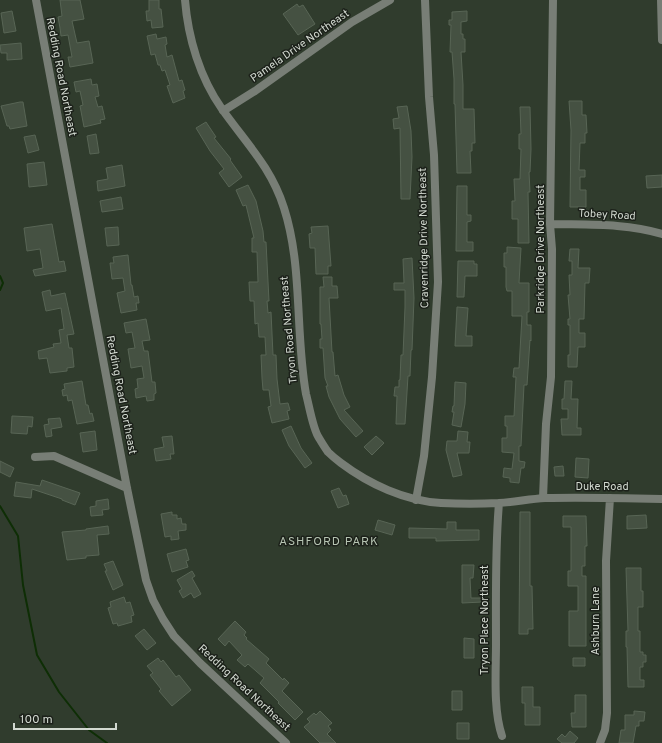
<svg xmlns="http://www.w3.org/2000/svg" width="662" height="743" font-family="Overpass,sans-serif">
	<rect width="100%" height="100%" fill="#303c2d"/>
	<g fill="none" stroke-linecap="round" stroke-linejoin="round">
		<path stroke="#0e2e05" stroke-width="2" d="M0,276L3,283L0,290
			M0,506L18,536L23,585L37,655L59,692L89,730L107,743"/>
	</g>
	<path fill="#455142" stroke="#586555" d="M60,0H80L84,19L72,21L77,43L89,41L93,63L70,67L68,57H72L68,35L61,36L60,28L58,17L62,16Z
		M149,0H159V9H161L163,27L152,28L151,20L147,21L146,11H149Z
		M297,4L299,7L303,5L315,24L298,35L283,14Z
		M12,11L16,31L4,33L1,13Z
		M467,11V21L461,22V34H463V39H465V52H461L463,85V109H474L475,143H472V151H470L471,173H457L455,104H454V79L452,52H450L451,25H449V20H452V12Z
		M156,34L157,39L166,37L167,44L165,45L167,57L172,55L179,81L182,80L185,90L183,91L185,98L173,103L167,86L170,85L165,70L162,71L160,65H158L155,54L151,55L147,36Z
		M21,43L22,59L7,60V53H1L0,45Z
		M91,79L92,85L97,84L99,96L95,97L98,107L102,106L105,119L100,120L101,123L84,127L80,106L83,105L80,91L76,92L74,82Z
		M569,101H582V115H586L587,133H585V143H580L579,170H585V177H580V190H586V207H570L571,130Z
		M20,102H23L27,126L10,129L9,126H7L1,106Z
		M407,106L411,131L412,157L410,199H401L400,128L394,129L393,119L399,118L397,107Z
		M520,107H530L531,149L530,172H529L530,192H528L529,243H518V219H512V201H515L514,179H520L521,149H519V134H521Z
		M206,122L216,137L214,138L231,159L230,160L242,177L229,187L219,173L224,169L210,151L196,128Z
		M96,134L99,153L90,154L87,136Z
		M35,135L39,150L28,153L24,137Z
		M44,162L47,185L29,187L27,164Z
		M122,165L125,186L98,191L97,181L108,179L106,168Z
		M662,175V187L647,188L646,176Z
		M248,185L256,201L263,231L264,242H266L269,301H267L268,313L271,312L273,355H276L277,379L280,404L288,403L290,410L287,411L289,419L272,423L268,407L271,406L269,390H263L262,378L261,355H266L265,337H259L258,323L255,324L254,301H250L249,282H258L257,252H252V238H254L246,205L243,206L236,190Z
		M457,186H467V215H471V221L467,222V242H473V251H456Z
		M121,197L123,209L102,212L100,201Z
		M52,224L59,262L64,261L66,271L35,276L33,270L43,268L40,249L27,251L24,228Z
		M328,226L331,266H328V274H316L315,248H310L309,234L312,233L311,227Z
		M118,227L119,245L107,246L105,228Z
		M507,247L521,248L519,283H529V312H527V325H531V341L530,340L527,385H524L521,446H519V461L525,462L524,468H521L519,483L510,482V478L503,477L504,468L512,469L514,453L502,452V438H507V426H505V416H514L516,377H513L514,368H519L522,316H512V291H507L506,287V267H504V253H507Z
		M570,249H579L578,268H590L589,283H585L584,319H579V333H585V347H578L577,367H568V355H570V325H568V319H570L568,295H570L569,275H572V261H569Z
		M128,255L131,285H132L134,297L138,296L139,303H136L137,310L121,313L117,293L125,291L123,278L112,279L110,263H114L113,257Z
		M412,258L414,298L412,350H411L410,376H408L405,424H396L397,396H394L395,387H399V380H400L401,355H403L405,307V290H394V283H404L403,259Z
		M458,261H474V264H477V276H465L464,297H457Z
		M323,277H332V286H337L338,298H329L332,352H333L335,376L338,375L344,395L350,407L344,410L363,431L356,437L340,419L329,397L326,386H328L325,378L323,348H320V339H322L321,324H320V287H324Z
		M50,290L51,296L65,293L74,334L67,335L69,348H72L74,367L67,368V371L50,373L47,358L39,359L38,351L54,347L53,344L61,343L59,330L64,329L61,308L46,311L42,292Z
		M457,307L468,308L466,336H472V346H455Z
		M146,319L150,340L142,341L144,351H148L152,382H155L156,393L154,394V400L147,401L146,396L136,398L135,389L138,388L137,379L144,378L142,366L131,368L128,349L135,348L132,332L126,333L124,323Z
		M82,381L86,405H88L90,414L92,413L94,421L77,424L72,400L68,401L67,395L63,396L62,390L65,389L64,384Z
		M565,381H572L571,399H578L577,428H581V435H562L561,419H568V409H562V399H564Z
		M455,382L466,383L465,404L461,427L452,425L454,412H452L453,406H454Z
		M12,416L33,417L32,427L28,426L27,434L11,433Z
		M60,418L62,427L51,429L52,436L46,437L44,425L49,424L48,419Z
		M291,426L301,448L312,463L305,468L289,446L282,430Z
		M95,431L97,450L83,452L80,433Z
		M458,431L468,432L467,442H470L469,453H457L462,475L453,477L446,450L447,441H457Z
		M172,436L174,454H170L171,459L156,461L154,449L164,447L162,437Z
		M376,436L384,443L372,455L364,447Z
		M576,458L589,459L588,478L575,477Z
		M0,461L14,468L10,477L0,472Z
		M563,466L564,476H555L554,467Z
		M42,480L80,493L75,505L62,500V499L32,489L31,498L14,496L16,482L40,486Z
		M339,488L343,496L346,495L349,504L338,508L331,491Z
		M108,499L109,509L102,510L103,515L91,516L90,507L96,506V501Z
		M172,512V515H177V519L181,518L182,524H186V530L178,531L179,539L171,540V536L165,537L161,514Z
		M520,512H530V586H532L533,629H528V634H519Z
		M646,515L647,528L627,529V516Z
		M563,516H586L587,546H585V566H582V576H586V646H569V611H578V586H568V571H571V527H563Z
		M378,520L395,525L392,535L375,530Z
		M447,522H456V530H479V540L436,541V538H409V528L447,529Z
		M108,526L109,534L97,535L99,555L86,556V558L67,560L62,532L86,530V529Z
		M186,549L189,560L186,561L188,567L172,572L167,554Z
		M113,561L123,585L113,590L105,571H107L104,564Z
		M462,565H474L473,578H470L471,598H483V602L462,603Z
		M626,568H641V591H643V607H638V631H640V652H643V655H646V662H643V667H640V680H644V687H628L627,647H626V631H628Z
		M192,571L195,576L192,578L201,594L194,598L191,593L183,598L179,591L182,589L177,580Z
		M124,597L126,603L130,602L134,615L131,616L132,622L118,626L117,623L113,624L108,608L111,607L110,602Z
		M235,621L246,632L244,635L247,638L246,639L269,659L266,663L283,680L284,678L289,683L282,691L303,712L295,720L278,703L279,702L260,683L264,678L248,664L245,667L237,660L242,655L229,641L225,646L218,639Z
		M144,629L156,643L147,650L135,636Z
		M464,638L474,639V658H464Z
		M158,658L161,662L163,660L176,677L179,675L191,690L172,706L159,691L161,689L150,675L153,673L147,666Z
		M573,658H585V666H573Z
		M522,687H533V707H540V725H525V703H522Z
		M452,691H462V710H452Z
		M575,695H586V727H572L571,713H575Z
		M320,711L332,723L328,726L331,730L327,734L336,743H320L304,727L310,722L307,719L314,713L316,715Z
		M634,711L645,712L644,721H639V726H636L633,743H619L621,730H625V715H634Z
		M457,723H469V739H457Z
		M570,731L578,738L574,743H562L557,739L562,734L565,737Z"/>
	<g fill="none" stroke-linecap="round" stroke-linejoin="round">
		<path stroke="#787e76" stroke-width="8" d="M36,0L127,488L146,580L153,600L163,619L174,636L200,663L286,743
			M185,0C188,38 200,78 222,109C246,143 271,167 284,208C303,267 295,333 306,394C309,405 313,430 319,438C322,443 325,448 328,452C332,456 337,460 341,463C369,484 405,501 441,503C460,504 480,504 499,503C514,502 530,499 545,498C584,497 623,498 662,499
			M661,0L662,40
			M223,111L255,91L352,22L390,0
			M550,224C588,225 626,223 662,234
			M35,457L54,456L127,488
			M543,498L546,424L551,377L552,249L550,224L553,0
			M416,500L424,456L432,377L438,282L434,155L429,97L425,0
			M499,503C495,550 496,597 496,644C496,672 493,710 502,736
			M600,743L605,730L607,713L606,561L610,498"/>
	</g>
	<g text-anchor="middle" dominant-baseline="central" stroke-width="3" stroke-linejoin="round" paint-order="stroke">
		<g font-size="11" fill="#d2d9d0" stroke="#1c211a">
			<text transform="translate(300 46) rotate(-35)">Pamela Drive Northeast</text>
			<text transform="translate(61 77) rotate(79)">Redding Road Northeast</text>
			<text transform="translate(607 215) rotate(3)">Tobey Road</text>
			<text transform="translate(424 238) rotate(-91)">Cravenridge Drive Northeast</text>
			<text transform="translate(541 249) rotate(-90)">Parkridge Drive Northeast</text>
			<text transform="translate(289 330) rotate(-95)">Tryon Road Northeast</text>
			<text transform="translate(121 395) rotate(79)">Redding Road Northeast</text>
			<text x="602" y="487">Duke Road</text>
			<text transform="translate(485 620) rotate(-90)">Tryon Place Northeast</text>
			<text transform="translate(596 621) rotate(-90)">Ashburn Lane</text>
			<text transform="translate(244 688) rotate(43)">Redding Road Northeast</text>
		</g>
		<g font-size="12" letter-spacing="1" fill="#b7c5b3" stroke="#1c211a">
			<text x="329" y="542">ASHFORD PARK</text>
		</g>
	</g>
	<path d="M14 723v6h102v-6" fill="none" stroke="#d2d9d0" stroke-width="2"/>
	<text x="20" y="723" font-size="12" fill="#d2d9d0" stroke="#1c211a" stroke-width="3" paint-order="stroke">100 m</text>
</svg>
